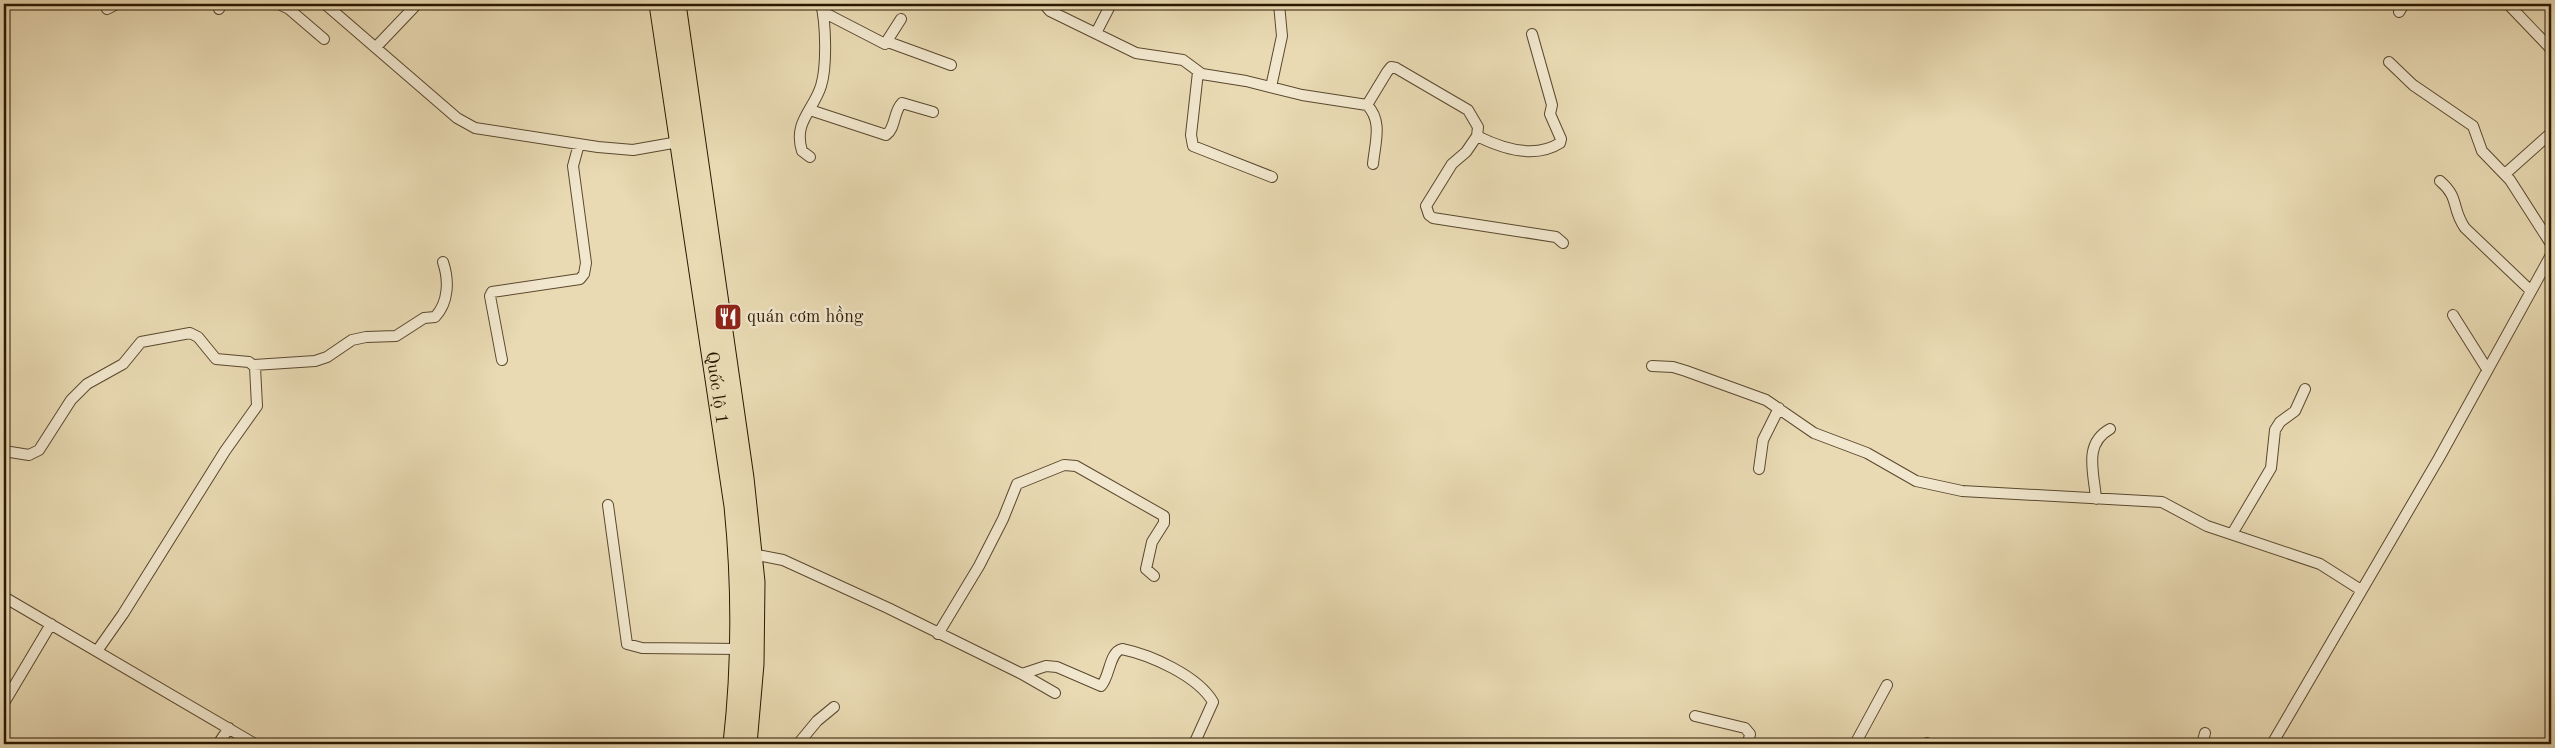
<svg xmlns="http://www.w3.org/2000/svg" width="2555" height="748" font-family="'Old Standard TT',serif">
	<rect width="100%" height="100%" fill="#e9dab3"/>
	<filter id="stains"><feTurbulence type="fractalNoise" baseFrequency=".004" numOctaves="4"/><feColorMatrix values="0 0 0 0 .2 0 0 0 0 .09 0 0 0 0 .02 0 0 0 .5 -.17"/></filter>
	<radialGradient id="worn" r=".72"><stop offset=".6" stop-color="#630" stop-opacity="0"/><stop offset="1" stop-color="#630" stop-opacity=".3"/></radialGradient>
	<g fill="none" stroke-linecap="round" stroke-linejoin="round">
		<defs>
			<path id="street" d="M279,4L289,9L324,39
				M325,4L457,118L475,128L598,147L633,150L684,141
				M1044,4L1050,11L1136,53L1183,60L1202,74L1246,81L1302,95L1367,105L1387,72L1391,67L1396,68L1468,110L1478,127L1477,136L1466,152L1452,164L1426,206L1429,215L1433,218L1556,237L1563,243
				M2508,4L2551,49
				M107,9L117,4
				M219,9L222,4
				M823,12L885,44L901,19
				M2399,12L2404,4
				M1096,33L1111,4
				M888,42L951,65
				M376,47L417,4
				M2389,62L2413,85L2473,126L2482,151L2510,180L2551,244
				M1198,72L1191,135L1193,146L1272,177
				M1271,87L1282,36L1279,4
				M1367,105C1383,121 1375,143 1373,164
				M810,110L886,135C896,128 893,112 902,103L933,112
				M1477,136C1501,148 1535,159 1560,143L1561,139L1550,114L1552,105L1532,34
				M810,157L802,151C793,122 813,111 821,86C827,67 826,23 821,4
				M2505,174L2551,133
				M2440,181C2460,198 2451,208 2465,228L2531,291
				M2453,315L2487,369
				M502,360L490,296L492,292L580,279L584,274L586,263L573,166L579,144
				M254,365L315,361L327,357L352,340L366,337L396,336L424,318L435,317C449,302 449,280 443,262
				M1652,366L1673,367L1686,371L1766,400L1814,433L1867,453L1916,481L1962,491L2162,502L2207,526L2320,564L2361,590
				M4,451L29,455L39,450L71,400L87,384L123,364L141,342L190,333L198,337L216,359L249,362L255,367L257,406L225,451L123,614L97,651
				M1759,469L1763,440L1779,408
				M2096,499C2094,472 2083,444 2110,429
				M608,505L627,644L642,648L740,649
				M2232,534L2271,468L2275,430L2280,422L2295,411L2305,389
				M752,554L783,560L888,608L1022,674L1046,666L1057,667L1101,686C1110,677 1109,652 1122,649C1151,655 1198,676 1213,702L1194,744
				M4,597L255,744
				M938,634L979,566L1003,519L1017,484L1064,465L1076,466L1164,516V523L1152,542L1146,569L1154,576
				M1022,674L1055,693
				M4,703L51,624
				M1695,716L1745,728L1750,734L1748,744
				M1927,743V744
				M218,744L229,728
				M798,744L817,721L834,707
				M1855,744L1887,685
				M2202,744L2205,733
				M2272,744L2439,458L2551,255"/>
			<g id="highway">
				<path id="s1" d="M659,4L734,506C742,586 742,664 733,744"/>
				<path d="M676,4L744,478L755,582L754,664L747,744"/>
			</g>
		</defs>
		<use href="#street" stroke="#5a482d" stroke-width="12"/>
		<use href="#highway" stroke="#2a1800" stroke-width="21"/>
		<use href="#street" stroke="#f1e7ce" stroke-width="10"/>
		<use href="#highway" stroke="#e9dab3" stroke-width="19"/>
	</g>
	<defs>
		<symbol id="restaurant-square" viewBox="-11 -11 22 22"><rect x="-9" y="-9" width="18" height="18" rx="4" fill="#8f2418" stroke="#f1e7ce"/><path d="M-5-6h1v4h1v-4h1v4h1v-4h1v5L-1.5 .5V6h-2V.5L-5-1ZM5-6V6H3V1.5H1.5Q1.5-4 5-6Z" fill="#fff"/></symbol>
	</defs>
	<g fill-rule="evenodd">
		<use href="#restaurant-square" x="712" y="301" width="32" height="32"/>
	</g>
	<g text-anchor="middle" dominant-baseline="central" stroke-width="5" stroke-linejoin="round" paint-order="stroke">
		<g font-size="18" fill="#2a1800" stroke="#f1e7ce" text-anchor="start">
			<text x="747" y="317">quán cơm hồng</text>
		</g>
		<g font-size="18" fill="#2a1800" stroke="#f1e7ce">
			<text stroke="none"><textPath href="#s1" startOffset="388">Quốc lộ 1</textPath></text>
		</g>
	</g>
	<rect width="2555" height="748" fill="none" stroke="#e9dab3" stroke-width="20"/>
	<rect x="5" y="5" width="2545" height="738" fill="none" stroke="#2a1800" stroke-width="2.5"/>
	<rect x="10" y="10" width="2535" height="728" fill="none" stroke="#2a1800"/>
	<rect width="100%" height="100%" filter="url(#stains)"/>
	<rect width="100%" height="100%" fill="url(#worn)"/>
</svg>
